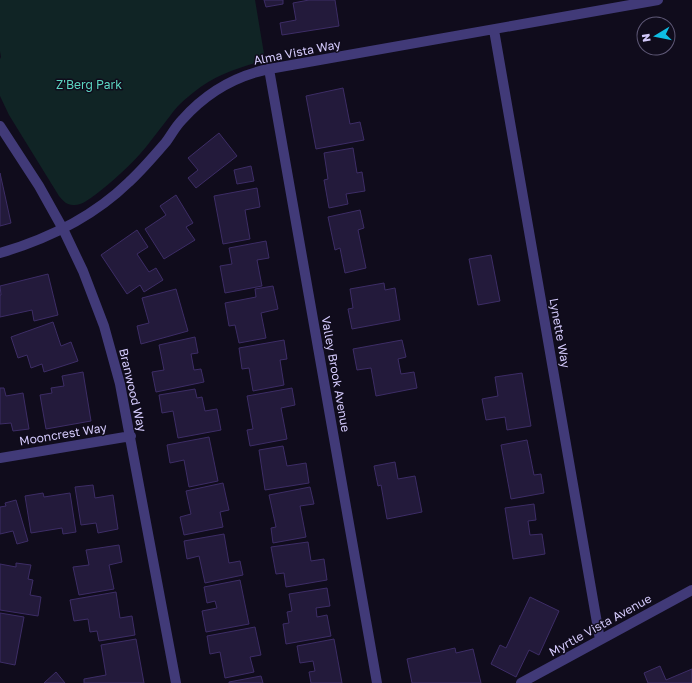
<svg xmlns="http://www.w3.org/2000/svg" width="692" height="683" font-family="'Golos Text',sans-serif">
	<rect width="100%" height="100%" fill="#100c1c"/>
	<path fill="#102425" d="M0,0H255L265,60C239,68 216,74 194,92C185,99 176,107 170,116C162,126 154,137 146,147C131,165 113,181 95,195C89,199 81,206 73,205C67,205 63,201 59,196L9,115L0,96V59L1,57L0,51Z"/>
	<path fill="#231a3b" stroke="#3d2d66" d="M264,0H283V4L266,7Z
		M309,0H335L339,26L282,35L280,23L296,20L293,3Z
		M343,88L350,124L360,122L364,140L316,149L306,96Z
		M219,133L237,156L196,188L188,178L198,170L188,158Z
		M353,148L357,173L362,172L365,191L346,194L348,204L329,208L324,180L328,179L324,153Z
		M251,166L254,181L237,184L234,170Z
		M0,173L11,223L0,226Z
		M257,188L260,207L245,210L250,239L223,244L214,196Z
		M176,195L193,223L186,227L195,240L164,259L145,229L166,215L160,206Z
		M360,210L364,228L358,230L366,268L345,273L340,248L335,250L328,217Z
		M137,230L148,247L137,254L149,272L156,268L163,280L144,292L140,285L127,294L101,255Z
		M266,241L269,258L257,260L262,286L225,293L220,266L232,264L229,248Z
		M491,255L500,301L478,305L469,259Z
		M48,274L58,315L34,321L32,310L0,317V295H1L0,286Z
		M384,283L385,290L395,288L400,320L352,329L348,309L353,308L350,289Z
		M273,286L278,309L261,313L266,338L239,343L235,325L229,326L225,303L256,297L255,289Z
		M176,289L188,331L141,344L137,326L149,323L142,298Z
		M53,322L61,346L71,342L78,361L44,372L42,364L31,368L27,355L18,358L11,337Z
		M195,337L198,353L191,354L194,370L201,369L204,382L156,392L152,372L164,370L159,345Z
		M284,340L287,359L280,360L284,385L253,391L249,368L242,369L239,348Z
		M402,340L406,357L398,359L401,374L414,372L417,388L376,396L371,368L357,370L353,349Z
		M83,372L91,421L46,429L40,395L52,393L51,388L64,386L62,376Z
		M522,373L531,426L507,430L505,417L486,420L482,399L498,396L495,377Z
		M0,388H4L6,396L23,393L29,429L13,431L11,423L0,424Z
		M292,388L295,405L281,408L287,439L250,446L247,430L253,429L247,396Z
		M195,389L197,398L202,397L205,411L217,409L221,430L178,438L173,411L162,413L159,395Z
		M209,437L218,481L189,487L184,460L170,463L167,445Z
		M527,440L534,475L541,474L544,493L511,499L501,445Z
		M283,446L287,466L306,463L309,483L265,490L259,450Z
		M395,462L398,479L415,476L422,512L387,519L381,485L378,486L374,466Z
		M223,483L229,510L220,512L223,527L184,535L180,517L191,514L186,491Z
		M93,485L95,498L113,495L118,529L98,533L96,523L81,525L75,487Z
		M310,487L314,504L300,506L306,537L273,543L271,528L276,527L269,495Z
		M43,493L44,497L70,493L76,532L63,534L62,528L31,533L25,496Z
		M16,500L28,541L17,544L13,531L0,534V507L6,506L5,503Z
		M534,504L536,520L528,521L530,535L542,534L545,554L513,559L505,508Z
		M224,534L229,563L240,561L243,575L205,583L199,556L187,559L184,541Z
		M308,542L311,561L324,559L327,580L286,587L284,573L276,574L271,547Z
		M119,545L122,562L109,565L114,589L79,595L73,567L89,565L86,550Z
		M16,563L31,565L28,579L33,580L30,595L41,597L38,616L0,610V564L16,567Z
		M240,580L249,624L206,632L202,611L217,608L215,601L207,603L204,587Z
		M327,588L330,606L316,608L317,617L327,615L331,636L286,644L283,624L289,623L287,612L292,611L289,594Z
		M116,592L120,618L132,616L135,635L99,641L97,631L90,632L88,619L74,621L70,600Z
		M530,597L559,611L539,655L529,650L516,677L491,664L500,645L506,648Z
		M0,613L24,617L15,665L0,662Z
		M255,627L261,655L250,657L254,672L225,678L220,652L210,654L207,636Z
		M136,639L144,683H84V679L106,675L101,645Z
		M334,639L342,683H311L309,672L315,671L313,661L300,663L297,646Z
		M455,648L456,653L473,649L481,683H412L407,659Z
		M660,666L666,680L692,669V683H648L644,673Z
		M56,672L65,683H44Z
		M261,676L263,683H229V682Z"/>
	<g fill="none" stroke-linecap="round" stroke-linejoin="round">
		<path stroke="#413a78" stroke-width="10" d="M494,30L600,640
			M269,69L377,683
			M0,126L39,186L63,229L83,271L104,326L120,384L176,683
			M0,253C48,239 93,217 129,182C142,170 154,156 166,142C171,135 176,126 182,120C205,94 235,76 269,69L658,0
			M0,458L131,436
			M521,683L692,590"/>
	</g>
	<g text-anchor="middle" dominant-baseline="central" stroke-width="3" stroke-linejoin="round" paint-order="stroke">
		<g font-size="12" fill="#d4cafc" stroke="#100c1c">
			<text transform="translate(297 52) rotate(-11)">Alma Vista Way</text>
			<text transform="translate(560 333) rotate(80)">Lynette Way</text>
			<text transform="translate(336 374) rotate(80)">Valley Brook Avenue</text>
			<text transform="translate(133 390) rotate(77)">Branwood Way</text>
			<text transform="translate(63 434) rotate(-9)">Mooncrest Way</text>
			<text transform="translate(600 625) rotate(-29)">Myrtle Vista Avenue</text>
		</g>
		<g font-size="12" fill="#5cd5c1" stroke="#100c1c">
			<text x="89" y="84">Z'Berg Park</text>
		</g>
	</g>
	<g transform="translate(656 36) rotate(260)"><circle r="19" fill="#100c1c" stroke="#5e5876"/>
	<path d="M0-3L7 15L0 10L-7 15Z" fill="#0fbde3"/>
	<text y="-6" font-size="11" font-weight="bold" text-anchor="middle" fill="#d4cafc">N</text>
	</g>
</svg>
